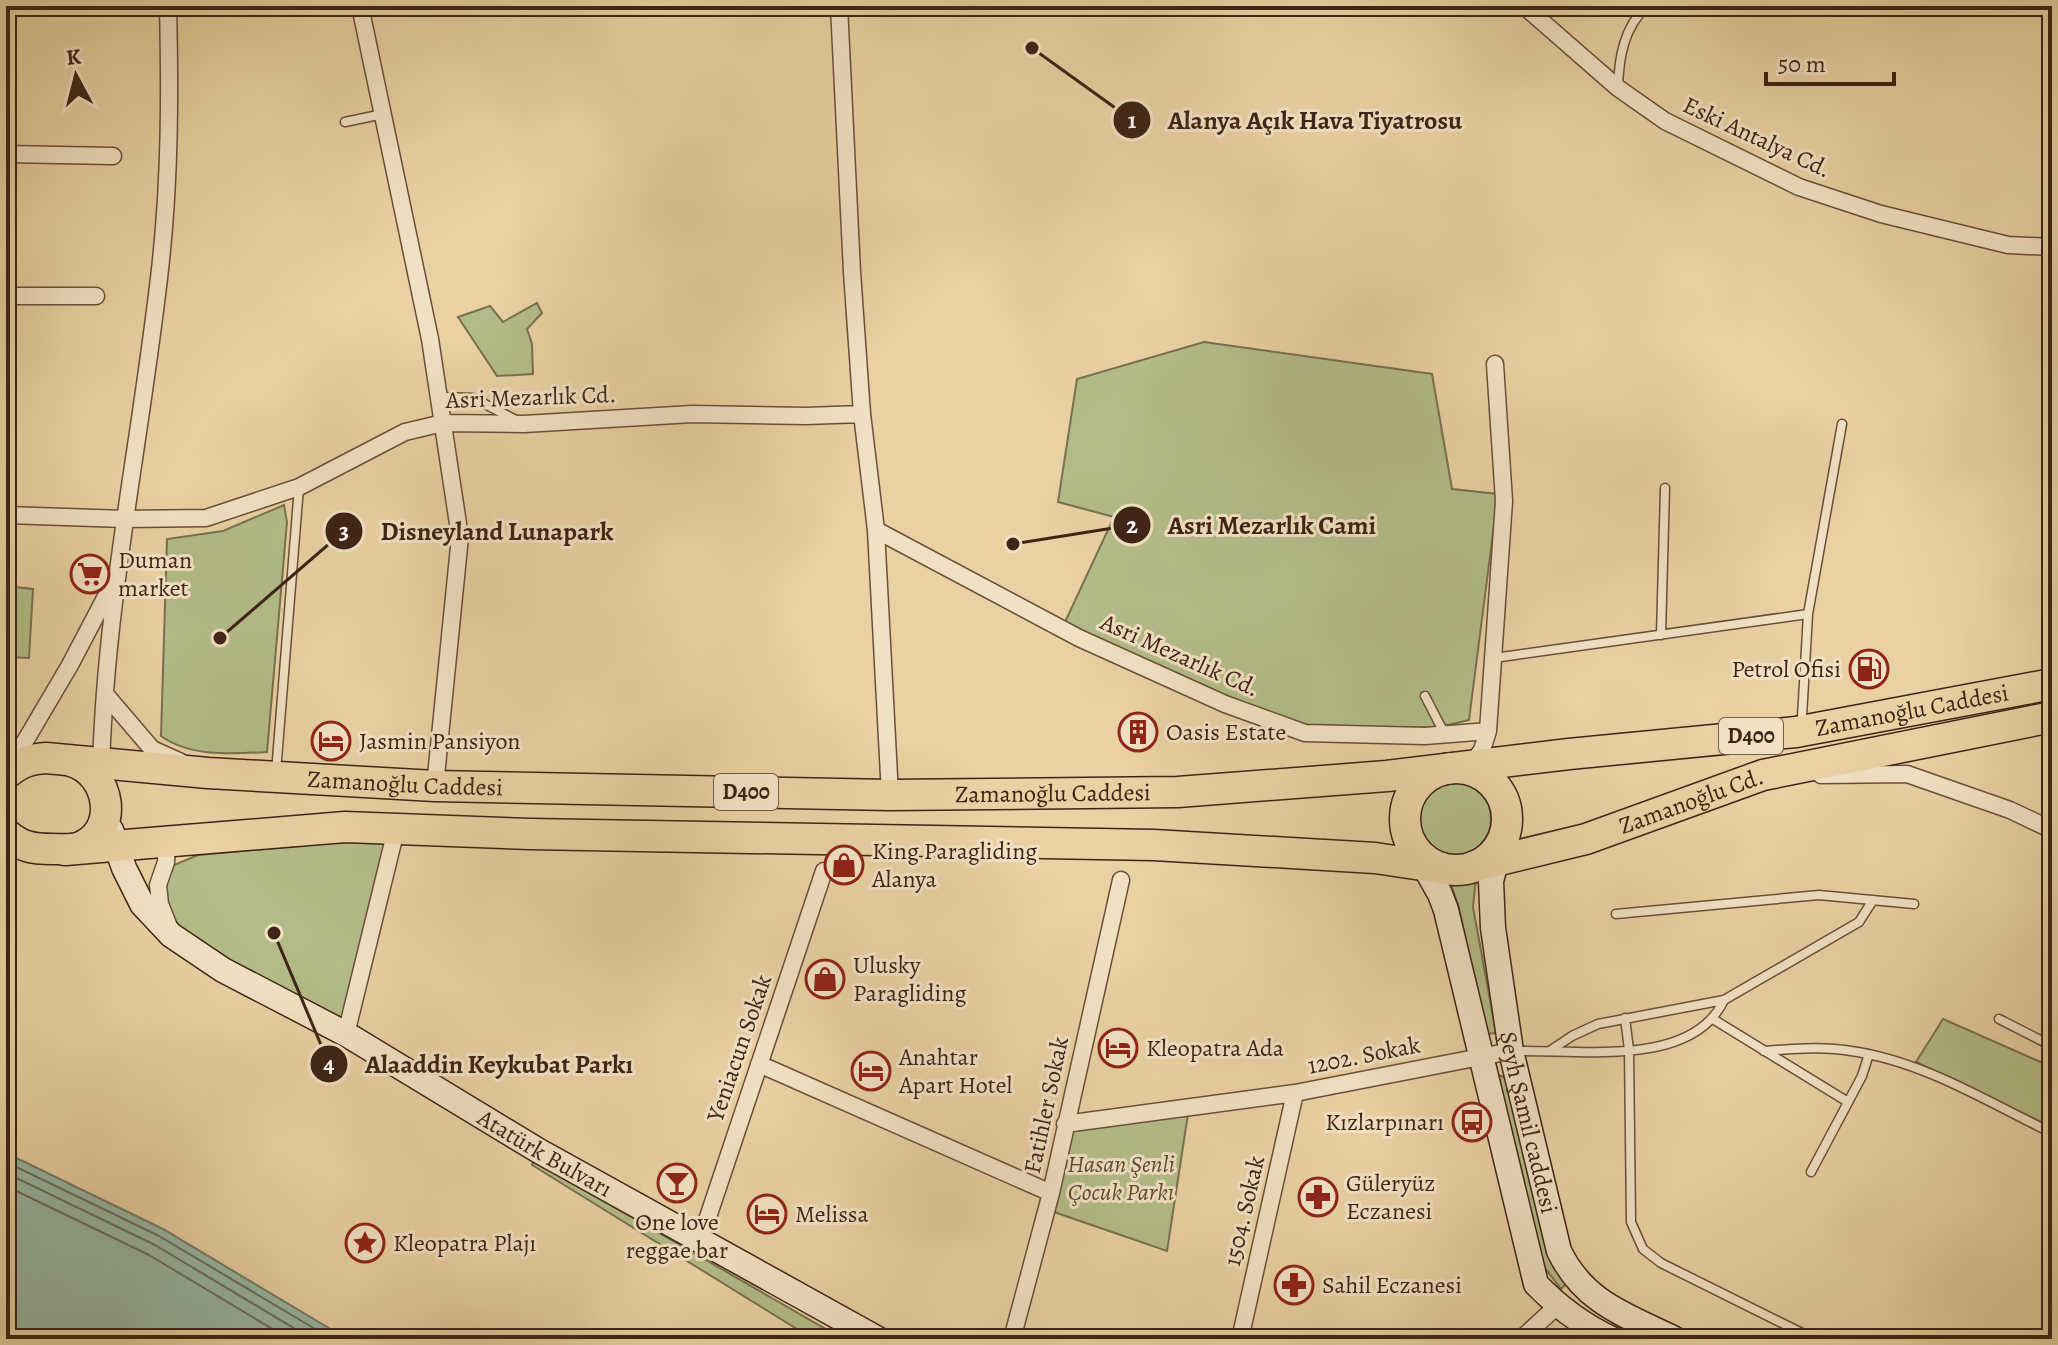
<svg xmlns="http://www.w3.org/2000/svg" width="2058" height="1345" font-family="Alegreya,serif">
	<rect width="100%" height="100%" fill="#e9d1a3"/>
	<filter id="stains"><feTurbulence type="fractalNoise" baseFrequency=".0025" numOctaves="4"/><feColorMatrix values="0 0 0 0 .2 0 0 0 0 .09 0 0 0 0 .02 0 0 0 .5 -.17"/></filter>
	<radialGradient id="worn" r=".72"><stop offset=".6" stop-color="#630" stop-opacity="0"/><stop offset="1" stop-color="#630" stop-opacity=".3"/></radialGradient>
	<path fill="#b3bc88" stroke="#78704f" stroke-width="2" d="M537,303L542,313L527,329L532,344L533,374L497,376L458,317L490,306L503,322Z
		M1204,342L1432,374L1452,489L1498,494L1469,720L1440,727L1319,728L1278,717L1172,676L1065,622L1114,517L1058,502L1077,379Z
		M284,505L287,522L267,752C232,754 190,757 161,736L167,539L223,531Z
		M6,586L33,589L29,658L6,657Z
		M1419 819a36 36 0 1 1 72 0a36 36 0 1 1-72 0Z
		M389,838L342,1025L226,966L172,921L165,886L174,865L198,855Z
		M1449,878L1476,879L1473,907L1496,1033L1486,1034L1459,908Z
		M1943,1019L2052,1067V1127L1916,1062Z
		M1496,1074L1506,1078L1545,1243L1567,1283L1561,1289L1545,1268L1534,1244Z
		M1188,1114L1167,1251L1051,1211L1070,1128Z
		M534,1161L843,1339H813L532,1165Z"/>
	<path fill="#97b7a5" stroke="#737c6c" stroke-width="2" d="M6,1153L163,1229L347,1339H6Z"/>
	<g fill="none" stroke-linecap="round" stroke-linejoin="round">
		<path stroke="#6a6e5e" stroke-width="2" d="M6,1162L159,1236L332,1339
			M6,1173L155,1245L312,1339
			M6,1186L149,1255L289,1339"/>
		<defs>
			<path id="lane" d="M2045,6L2052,7
				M1618,87C1619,57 1624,27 1647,6
				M345,122L383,114
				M439,397L473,398L516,420
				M1661,635L1665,488
				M1494,658L1808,614
				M1425,696L1441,727L1447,733
				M1799,723L1802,717L1808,614L1842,424
				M276,772L299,487
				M1616,914L1819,895L1914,904
				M1625,1018L1629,1050L1631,1222L1643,1249L1661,1263L1808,1336
				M1713,1019L1848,1102
				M1999,1019L2052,1046
				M1551,1050L1572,1036L1598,1024L1724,1000L1859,922L1873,900
				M1515,1051C1577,1049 1692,1069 1724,1000
				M1764,1051C1793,1049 1822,1046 1851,1051C1923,1061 1988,1102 2052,1133
				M1811,1172L1862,1076L1869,1054"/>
			<path id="street" d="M360,6L430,339L460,537L435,786
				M839,6L852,272L862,414L876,530L890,795
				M1524,6L1618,88L1665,121L1799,187L1881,214L2008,245L2052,247
				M6,154L113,156
				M6,296H96
				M6,515L125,519L206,518L299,487L405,432L443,423L524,424L692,414L806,416L862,414
				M876,530L1079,638L1225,704L1305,733L1425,736L1488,731
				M105,694L152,749L181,762
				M1494,756L1502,797
				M11,765L70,665L113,583
				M1471,765L1482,750L1488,731L1504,501L1495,364
				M101,770C105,599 143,430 161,260C170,175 170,91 168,6
				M1821,775L1907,774L2010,810L2052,830
				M167,841L166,862L158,885L160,904L168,924
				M346,1034L396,830
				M759,1064L1051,1193
				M1065,1124L1295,1093L1511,1051
				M700,1241L824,871
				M1012,1339L1051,1193L1121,880
				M1240,1339L1295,1093
				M1521,1339L1557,1306"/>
			<g id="secondary">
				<path id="s1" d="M111,830L124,868L142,904L171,935L223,970L346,1034L539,1151L878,1339"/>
				<path id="s2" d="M1500,847L1491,881L1493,928L1511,1051L1559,1251C1584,1303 1626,1315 1675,1339"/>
				<path d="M1418,855L1440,894L1446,910L1536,1284C1559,1308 1582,1325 1612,1339"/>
			</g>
			<g id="highway">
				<circle cx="1456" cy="819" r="51"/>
				<path id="s3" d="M6,774C19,763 29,759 46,758L208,773L435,786L890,795L1178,792L1387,776L1569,754L1796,732L2052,684"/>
				<path d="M6,834C21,847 33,849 52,849C61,849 70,850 78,848C121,833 111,772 71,761"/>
				<path d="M65,850L345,827L530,834L1154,845L1375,858L1442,868"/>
				<path id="s4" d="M1475,866L1586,839L1763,775L2052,717"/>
			</g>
		</defs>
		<use href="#lane" stroke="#694f39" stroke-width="11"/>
		<use href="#street" stroke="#694f39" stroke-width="19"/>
		<use href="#secondary" stroke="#3e2416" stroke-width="27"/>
		<use href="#highway" stroke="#3e2416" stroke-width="33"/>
		<use href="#lane" stroke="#f1e1c3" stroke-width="8"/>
		<use href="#street" stroke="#f1e1c3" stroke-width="16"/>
		<use href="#secondary" stroke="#f1e1c3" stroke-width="24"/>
		<use href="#highway" stroke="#e9d1a3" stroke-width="30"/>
	</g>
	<defs>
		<symbol id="supermarket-ring" viewBox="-11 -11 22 22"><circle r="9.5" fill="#f1e1c3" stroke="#8f2418" stroke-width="1.5"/><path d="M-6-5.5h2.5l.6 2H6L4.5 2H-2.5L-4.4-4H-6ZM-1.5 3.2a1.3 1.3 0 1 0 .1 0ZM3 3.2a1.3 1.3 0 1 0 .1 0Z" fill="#8f2418"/></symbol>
		<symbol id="fuel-ring" viewBox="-11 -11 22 22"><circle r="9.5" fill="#f1e1c3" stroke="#8f2418" stroke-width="1.5"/><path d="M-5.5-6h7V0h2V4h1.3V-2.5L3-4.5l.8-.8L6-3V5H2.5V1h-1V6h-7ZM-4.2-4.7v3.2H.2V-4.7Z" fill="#8f2418"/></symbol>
		<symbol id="building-ring" viewBox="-11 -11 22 22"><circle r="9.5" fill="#f1e1c3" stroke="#8f2418" stroke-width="1.5"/><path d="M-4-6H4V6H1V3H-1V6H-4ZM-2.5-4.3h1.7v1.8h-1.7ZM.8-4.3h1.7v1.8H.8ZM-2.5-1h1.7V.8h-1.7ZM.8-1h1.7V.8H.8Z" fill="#8f2418"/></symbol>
		<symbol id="hotel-ring" viewBox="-11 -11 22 22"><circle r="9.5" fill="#f1e1c3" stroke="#8f2418" stroke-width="1.5"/><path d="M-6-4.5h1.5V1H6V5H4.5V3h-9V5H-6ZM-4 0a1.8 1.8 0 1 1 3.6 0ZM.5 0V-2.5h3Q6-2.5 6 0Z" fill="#8f2418"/></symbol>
		<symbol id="shop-ring" viewBox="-11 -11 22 22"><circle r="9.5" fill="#f1e1c3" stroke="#8f2418" stroke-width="1.5"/><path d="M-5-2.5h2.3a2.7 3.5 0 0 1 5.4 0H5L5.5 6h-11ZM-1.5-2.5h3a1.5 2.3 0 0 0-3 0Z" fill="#8f2418"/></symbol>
		<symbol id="bus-ring" viewBox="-11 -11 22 22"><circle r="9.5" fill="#f1e1c3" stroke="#8f2418" stroke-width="1.5"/><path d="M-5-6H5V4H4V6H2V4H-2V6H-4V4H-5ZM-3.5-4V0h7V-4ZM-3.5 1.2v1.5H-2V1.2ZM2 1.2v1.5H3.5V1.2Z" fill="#8f2418"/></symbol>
		<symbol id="bar-ring" viewBox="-11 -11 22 22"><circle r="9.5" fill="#f1e1c3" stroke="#8f2418" stroke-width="1.5"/><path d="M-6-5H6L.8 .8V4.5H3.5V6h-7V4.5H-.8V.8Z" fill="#8f2418"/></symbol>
		<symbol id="pharmacy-ring" viewBox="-11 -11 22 22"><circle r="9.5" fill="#f1e1c3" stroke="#8f2418" stroke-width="1.5"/><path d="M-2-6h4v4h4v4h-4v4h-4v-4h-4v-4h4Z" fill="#8f2418"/></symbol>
		<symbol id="sight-ring" viewBox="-11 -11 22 22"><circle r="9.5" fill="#f1e1c3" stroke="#8f2418" stroke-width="1.5"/><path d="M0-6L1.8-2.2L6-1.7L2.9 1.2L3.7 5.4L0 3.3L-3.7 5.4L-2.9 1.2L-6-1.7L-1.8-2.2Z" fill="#8f2418"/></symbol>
	</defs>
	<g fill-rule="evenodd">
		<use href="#supermarket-ring" x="68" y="552" width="44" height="44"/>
		<use href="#fuel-ring" x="1847" y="647" width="44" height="44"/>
		<use href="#building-ring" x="1116" y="710" width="44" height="44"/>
		<use href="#hotel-ring" x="309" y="719" width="44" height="44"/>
		<use href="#shop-ring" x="822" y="843" width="44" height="44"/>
		<use href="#shop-ring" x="803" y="957" width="44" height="44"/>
		<use href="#hotel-ring" x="1096" y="1026" width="44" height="44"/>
		<use href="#hotel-ring" x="849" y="1049" width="44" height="44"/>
		<use href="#bus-ring" x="1450" y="1100" width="44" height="44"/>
		<use href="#bar-ring" x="655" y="1161" width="44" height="44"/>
		<use href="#pharmacy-ring" x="1296" y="1175" width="44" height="44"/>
		<use href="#hotel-ring" x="745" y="1192" width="44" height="44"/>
		<use href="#sight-ring" x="343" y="1221" width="44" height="44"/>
		<use href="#pharmacy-ring" x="1272" y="1263" width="44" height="44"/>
	</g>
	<g text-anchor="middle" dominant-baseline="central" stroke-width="6" stroke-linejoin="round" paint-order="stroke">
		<g fill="#f1e1c3" stroke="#745d4a" stroke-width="2">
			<rect x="1719" y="718" width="64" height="36" rx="6"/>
			<rect x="714" y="774" width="64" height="36" rx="6"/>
		</g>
		<g font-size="22" font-weight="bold" fill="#3e2416">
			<text x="1751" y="736">D400</text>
			<text x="746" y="792">D400</text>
		</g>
		<g font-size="24" fill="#3e2416" stroke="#f1e1c3">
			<text transform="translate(1757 137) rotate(25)">Eski Antalya Cd.</text>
			<text transform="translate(531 397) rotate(-2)">Asri Mezarlık Cd.</text>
			<text transform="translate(1180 655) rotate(24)">Asri Mezarlık Cd.</text>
			<text stroke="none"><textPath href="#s3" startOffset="1916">Zamanoğlu Caddesi</textPath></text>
			<text stroke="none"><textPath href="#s3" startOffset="404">Zamanoğlu Caddesi</textPath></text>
			<text stroke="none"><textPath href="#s3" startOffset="1052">Zamanoğlu Caddesi</textPath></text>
			<text stroke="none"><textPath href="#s4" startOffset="226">Zamanoğlu Cd.</textPath></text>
			<text transform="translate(739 1048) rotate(-71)">Yeniacun Sokak</text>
			<text transform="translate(1364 1055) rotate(-11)">1202. Sokak</text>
			<text transform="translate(1046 1105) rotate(-78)">Fatihler Sokak</text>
			<text stroke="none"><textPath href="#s2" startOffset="280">Şeyh Şamil caddesi</textPath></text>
			<text stroke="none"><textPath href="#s1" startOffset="556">Atatürk Bulvarı</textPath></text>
			<text transform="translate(1244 1211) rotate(-77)">1504. Sokak</text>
		</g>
		<g font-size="24" fill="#3e2416" stroke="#f1e1c3" text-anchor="start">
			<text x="118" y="560">Duman<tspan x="118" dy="28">market</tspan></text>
			<text x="1841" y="669" text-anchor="end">Petrol Ofisi</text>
			<text x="1166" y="732">Oasis Estate</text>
			<text x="359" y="741">Jasmin Pansiyon</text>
			<text x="872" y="851">King Paragliding<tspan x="872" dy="28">Alanya</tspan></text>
			<text x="853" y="965">Ulusky<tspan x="853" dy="28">Paragliding</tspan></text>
			<text x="1146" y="1048">Kleopatra Ada</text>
			<text x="899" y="1057">Anahtar<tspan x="899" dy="28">Apart Hotel</tspan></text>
			<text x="1444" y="1122" text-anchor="end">Kızlarpınarı</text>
			<text x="1346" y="1183">Güleryüz<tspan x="1346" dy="28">Eczanesi</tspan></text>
			<text x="795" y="1214">Melissa</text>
			<text x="677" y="1222" text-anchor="middle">One love<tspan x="677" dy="28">reggae bar</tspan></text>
			<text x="393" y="1243">Kleopatra Plajı</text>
			<text x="1322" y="1285">Sahil Eczanesi</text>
		</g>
		<g font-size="24" font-style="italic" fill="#5b4a32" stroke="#f1e1c3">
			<text x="1121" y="1164">Hasan Şenli<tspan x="1121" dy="28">Çocuk Parkı</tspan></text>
		</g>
	</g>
	<path fill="none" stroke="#3e2416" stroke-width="3" d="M1032 48L1132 120M1013 544L1132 525M220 638L344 531M274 933L329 1064"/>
	<g fill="#3e2416" stroke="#f1e1c3" stroke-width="3">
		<circle cx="1032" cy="48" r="8"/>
		<circle cx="1013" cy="544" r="8"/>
		<circle cx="220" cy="638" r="8"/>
		<circle cx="274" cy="933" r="8"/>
		<circle cx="1132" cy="120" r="20"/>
		<circle cx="1132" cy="525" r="20"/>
		<circle cx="344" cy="531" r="20"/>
		<circle cx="329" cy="1064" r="20"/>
	</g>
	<g font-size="24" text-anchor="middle" font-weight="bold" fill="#fff">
		<text x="1132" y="128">1</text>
		<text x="1132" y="533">2</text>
		<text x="344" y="539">3</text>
		<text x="329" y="1072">4</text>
	</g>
	<g font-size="26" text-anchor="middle" font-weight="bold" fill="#3e2416" stroke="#f1e1c3" stroke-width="6" stroke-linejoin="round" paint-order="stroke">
		<text x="1315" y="129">Alanya Açık Hava Tiyatrosu</text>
		<text x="1272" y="534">Asri Mezarlık Cami</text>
		<text x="497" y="540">Disneyland Lunapark</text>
		<text x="499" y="1073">Alaaddin Keykubat Parkı</text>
	</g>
	<rect width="2058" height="1345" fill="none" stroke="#e9d1a3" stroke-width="32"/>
	<rect x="8" y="8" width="2042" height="1329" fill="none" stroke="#3e2416" stroke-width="4"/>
	<rect x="16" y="16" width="2026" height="1313" fill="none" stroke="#3e2416" stroke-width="2"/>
	<g transform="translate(76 76) rotate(353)" stroke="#f1e1c3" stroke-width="6" paint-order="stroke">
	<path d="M0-6L14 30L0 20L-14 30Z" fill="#3e2416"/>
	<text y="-12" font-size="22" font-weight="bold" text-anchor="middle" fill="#3e2416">K</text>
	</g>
	<path d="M1766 72v12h128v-12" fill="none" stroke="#3e2416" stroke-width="4"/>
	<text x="1778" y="72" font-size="24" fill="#3e2416" stroke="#f1e1c3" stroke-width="6" paint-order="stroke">50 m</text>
	<rect width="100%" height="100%" filter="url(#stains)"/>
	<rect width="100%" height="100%" fill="url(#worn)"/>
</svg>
